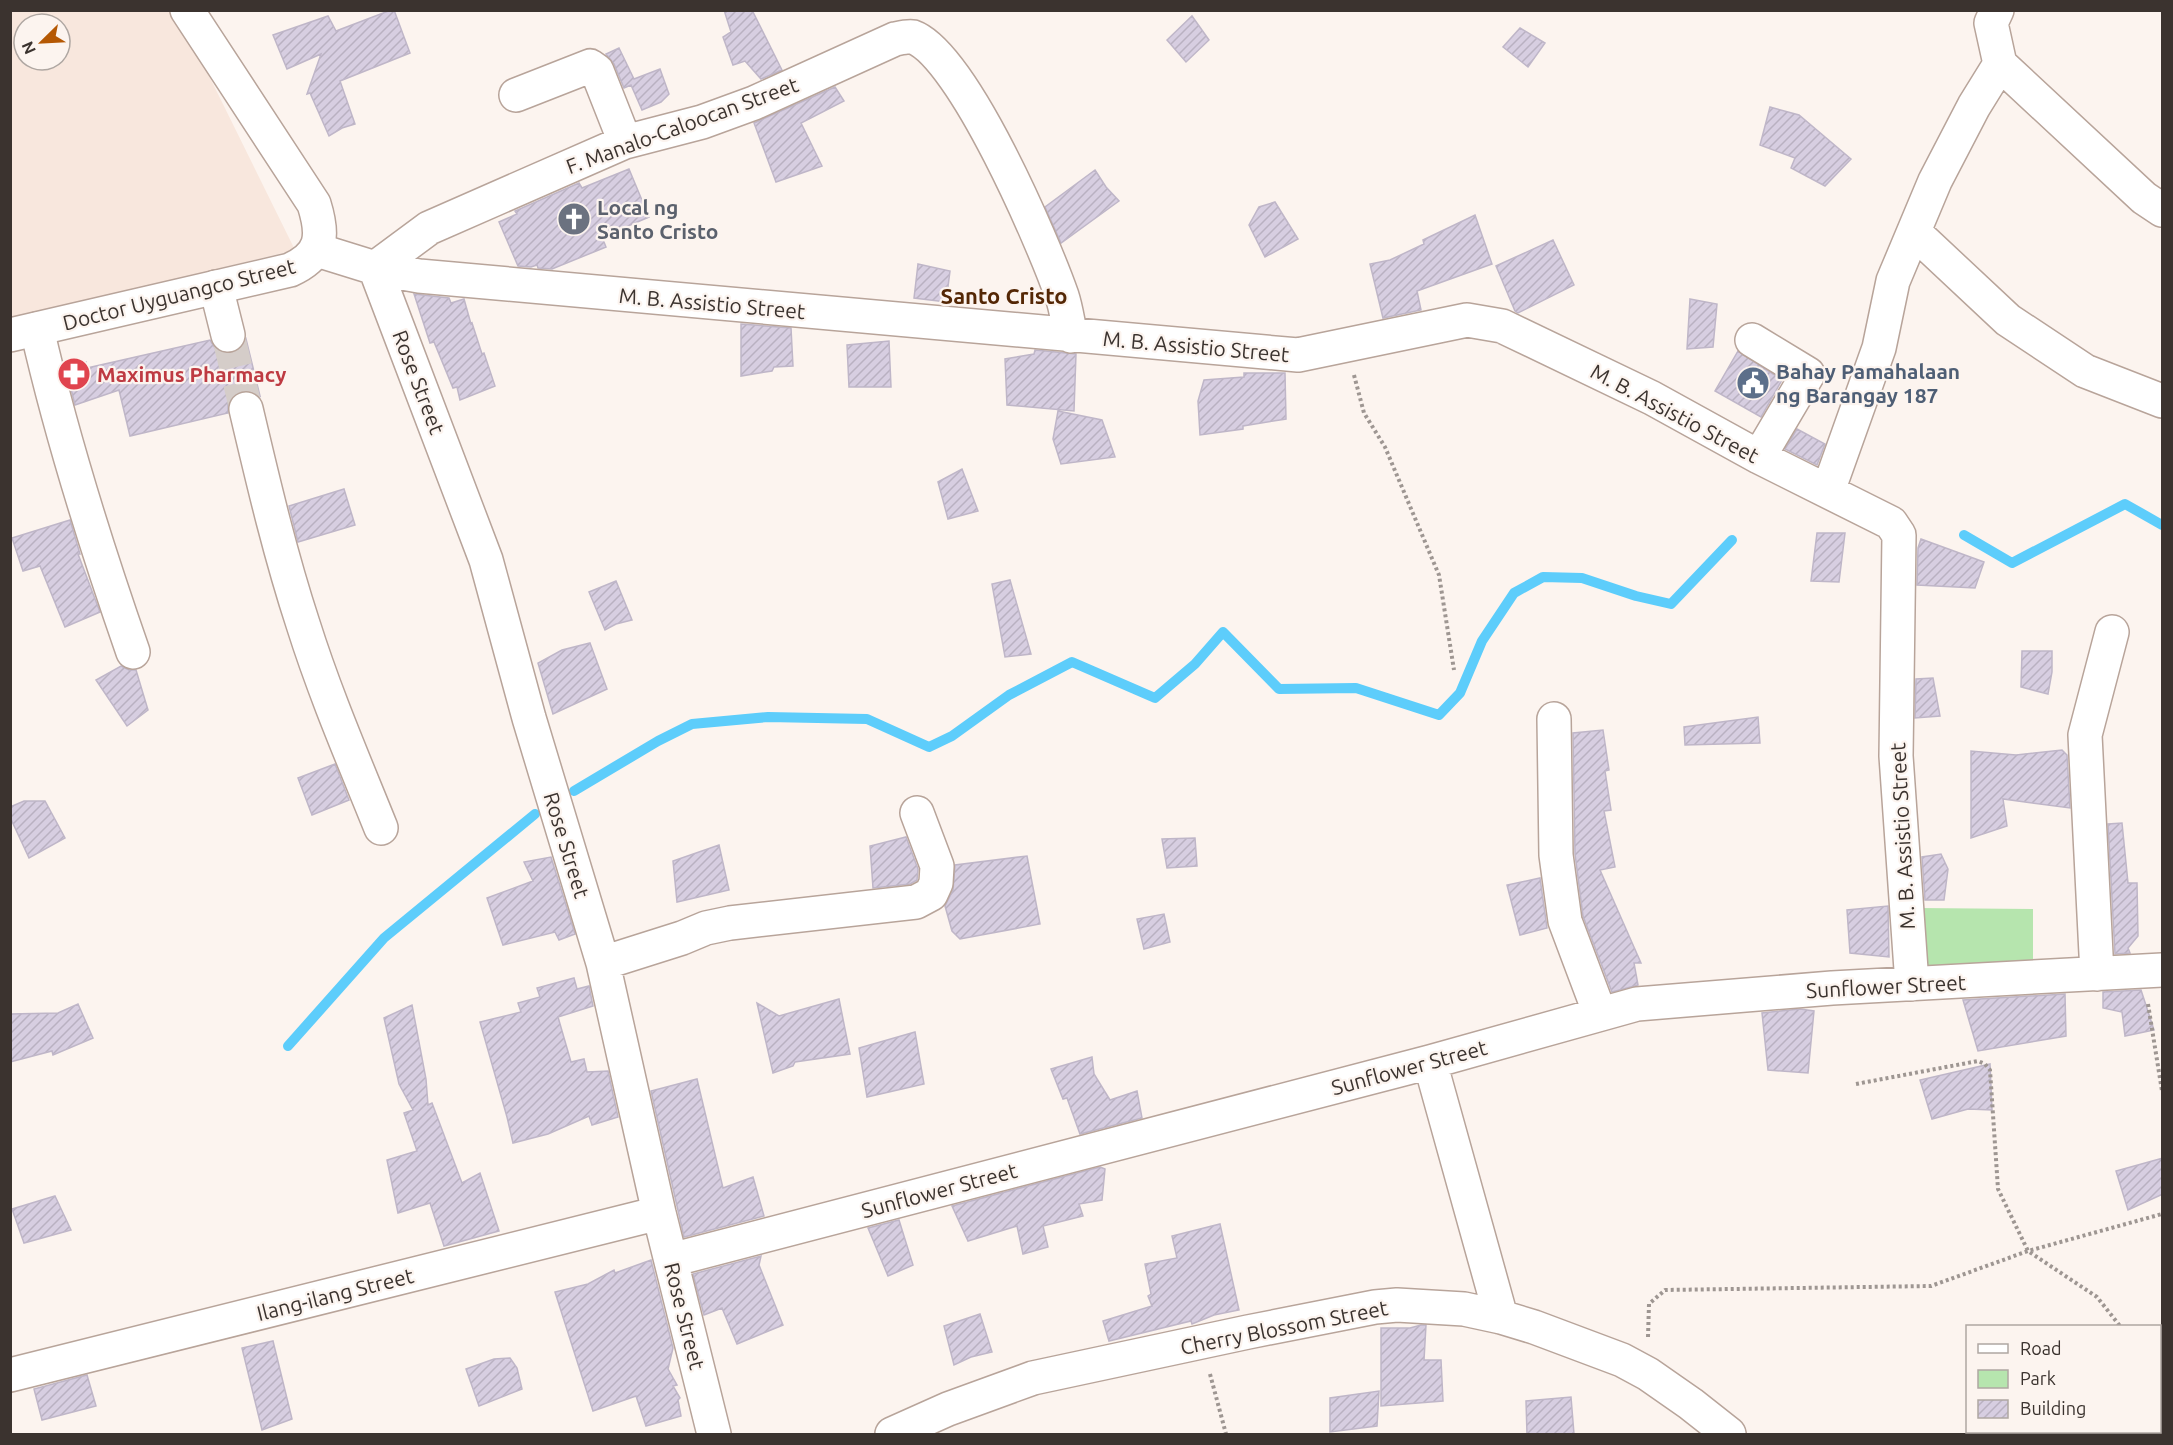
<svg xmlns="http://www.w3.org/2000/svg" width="2173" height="1445" font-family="Ubuntu,sans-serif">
	<defs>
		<pattern id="building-hatch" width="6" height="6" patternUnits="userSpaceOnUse" patternTransform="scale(1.5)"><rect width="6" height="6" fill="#d7cee1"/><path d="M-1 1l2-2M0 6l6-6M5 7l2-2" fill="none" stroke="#b9b1c1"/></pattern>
	</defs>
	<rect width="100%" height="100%" fill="#fcf4ef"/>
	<path fill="#f8e7dd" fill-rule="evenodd" d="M10,11H177L295,250L11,319ZM24,24H60V60H24Z"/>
	<path fill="#b6e5ae" d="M1918,908L2033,909V966H1918Z"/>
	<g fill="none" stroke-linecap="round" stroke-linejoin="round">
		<path stroke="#5dcdfb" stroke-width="10" d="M1964,535L2012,563L2125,504L2162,525
			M574,791L658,741L692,724L768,717L867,719L929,747L952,736L1009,695L1072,662L1155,698L1195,664L1223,632L1279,689L1356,688L1439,715L1460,693L1482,641L1514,593L1543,577L1582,578L1636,596L1671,604L1732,540
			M288,1046L384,938L535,814"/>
	</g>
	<path fill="url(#building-hatch)" stroke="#bfb6c8" stroke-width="1.5" d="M391,10H394L410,53L340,81L355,124L342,128L329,136L310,93L307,94L321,54L287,69L273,35L328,16L336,31Z
		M724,10H752L782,70L761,79L745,61L733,65L723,37L731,32Z
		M1192,16L1209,40L1186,62L1167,40Z
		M1520,28L1545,43L1528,67L1503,47Z
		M619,48L634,79L660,69L669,94L661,102L642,110L631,85L624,88L614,64L606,54Z
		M835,87L844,101L801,123L822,166L776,182L754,123Z
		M1770,107L1799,115L1851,159L1825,186L1791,168L1795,158L1760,145Z
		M629,169L649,217L602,237L606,247L552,269L538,268L537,265L531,267L518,266L499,222L517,214L515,211L579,183L582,188Z
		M1095,170L1106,187L1119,201L1061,243L1045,207Z
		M1275,202L1298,239L1265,257L1249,225L1259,207Z
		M1475,215L1492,264L1417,291L1421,310L1383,318L1370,264L1390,260L1424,244L1423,240Z
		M1553,240L1574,285L1518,313L1515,311L1496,266Z
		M918,264L950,271L946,302L914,298Z
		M414,294L449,298L451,303L464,299L471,324L472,323L482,354L484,353L495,386L460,400L457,387L453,388L434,342L430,343Z
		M1690,299L1717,304L1713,347L1687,349Z
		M741,324L791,328L793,366L774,367L772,371L741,376Z
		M246,339L260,396L251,391H241L233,396L228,403V413L130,436L119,390L75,405L66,369L86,362L87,368L210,340L215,348L222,353H232L241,348Z
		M889,341L891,387H849L847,345Z
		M1035,350L1076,354L1074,411L1007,405L1005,359L1034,354Z
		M1738,351L1782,380L1761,417L1715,391Z
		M1244,373H1285L1286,419L1243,426V429L1200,435L1198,401L1204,380L1244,377Z
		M1058,411L1102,420L1115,457L1061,464L1053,439Z
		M1797,429L1825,444L1817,465L1785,449Z
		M962,469L978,511L948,519L938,482Z
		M344,489L355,525L298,542L289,506Z
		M70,520L80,554H78L100,612L65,627L40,566L23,571L12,538Z
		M1817,533H1845L1839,582L1811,581Z
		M1921,539L1984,562L1975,588L1917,585L1918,548Z
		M1010,580L1031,654L1005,657L992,584Z
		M616,581L632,620L616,624L605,630L589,592Z
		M590,643L607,689L553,714L538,663L562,650Z
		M2022,651H2052V672L2048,694L2021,687Z
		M121,666L129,670H136L148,710L127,726L96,680Z
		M1933,678L1940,716L1915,718L1916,679Z
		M1758,717L1760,743L1685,745L1684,727Z
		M1603,730L1609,770L1605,771L1611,810L1604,811L1615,867L1600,870L1641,963H1634L1638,985L1612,992L1583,916L1575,854L1573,733Z
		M2062,750L2067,755L2070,808L2003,799L2007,826L1971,838V751L2016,755Z
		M335,764L349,800L312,815L298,778Z
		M24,801H45L65,838L29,858L10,817V807Z
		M2122,823L2128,883H2137L2138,936L2128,948L2130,953L2115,954L2108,824Z
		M906,837L918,869L917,880L910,884L873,888L870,846Z
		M1195,838L1197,866L1167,868L1162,839Z
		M719,845L729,890L677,902L673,861Z
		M1941,854L1948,869L1944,900H1925L1922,857Z
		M1027,856L1040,924L960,939L952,931L945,906L953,890L955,865Z
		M551,857L575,934L559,940L555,932L503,945L487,898L533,881L524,862Z
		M1540,878L1547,928L1520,935L1507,885Z
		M1888,906L1889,957L1850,953L1847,910Z
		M1164,914L1170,942L1144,949L1137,919Z
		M574,978L577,989L589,986L593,1006L558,1017L571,1062L584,1059L587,1072L608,1071L618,1117L592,1125L589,1116L548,1134L513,1143L507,1117L480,1022L521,1012L518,1003L540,997L537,988Z
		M2141,990L2154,1030L2125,1036L2122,1012L2103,1008V992Z
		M2065,994L2066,1036L1978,1051L1963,1000Z
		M839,999L850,1054L795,1062L793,1066L773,1073L757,1003L779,1016Z
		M78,1004L93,1038L53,1055L52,1051L10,1062V1014L58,1013Z
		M412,1005L426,1079L428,1105L432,1103L462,1183L480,1173L499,1231L444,1246L430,1203L398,1213L387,1160L417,1151L404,1113L413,1110L399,1084L384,1018Z
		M1800,1009L1814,1011L1808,1073L1768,1070L1762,1013Z
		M915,1032L924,1084L867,1097L859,1048Z
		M1092,1057L1094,1074L1110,1100L1137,1091L1142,1118L1080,1134L1067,1098L1063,1099L1051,1069Z
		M1990,1064L1992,1110L1968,1109L1932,1119L1920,1080Z
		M697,1079L723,1188L753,1177L764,1216L684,1237L651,1091Z
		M2163,1158V1194L2128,1210L2116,1171Z
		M1100,1167L1105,1169L1102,1200L1079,1204L1083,1216L1043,1226L1048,1247L1023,1254L1017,1226L968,1241L952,1206Z
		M55,1196L71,1230L24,1243L12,1209Z
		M899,1220L913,1265L888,1276L868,1228Z
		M1220,1224L1239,1310L1214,1315L1192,1324L1191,1321L1109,1341L1103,1321L1152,1306L1148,1296L1151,1294L1145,1264L1177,1258L1172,1236Z
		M761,1256L759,1265L783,1325L737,1344L722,1308L704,1315L693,1274Z
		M651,1260L673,1348L668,1369L677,1385L673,1386L680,1398L678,1400L681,1416L646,1426L636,1396L593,1411L555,1292L588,1284L614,1270L615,1273Z
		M980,1314L992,1352L971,1357L954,1365L944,1326Z
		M1421,1325H1426L1424,1360H1441L1443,1401L1381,1406V1328H1410Z
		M273,1341L292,1419L262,1430L242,1348Z
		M510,1358L517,1368L522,1389L479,1406L466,1369L494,1359Z
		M87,1375L96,1406L42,1420L34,1389Z
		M1379,1391L1377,1426L1330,1432V1398Z
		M1571,1397L1574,1434H1527L1526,1401Z"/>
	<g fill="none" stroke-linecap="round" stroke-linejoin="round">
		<path stroke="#d5cdc9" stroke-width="33" stroke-dasharray="33 16" stroke-linecap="butt" d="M228,335L246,409"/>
		<defs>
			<path id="minor" d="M1997,10L1991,23L2000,64
				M516,95L590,66L597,71L625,142
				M1914,232L2008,320L2085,371L2162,401
				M317,250L375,268L419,276L1298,355L1467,320L1502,326L1652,398L1759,457L1891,523L1899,535L1896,756L1912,984
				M216,287L228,335
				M37,329C62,439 96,546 133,652
				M1752,340L1808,374L1759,457
				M246,409C263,481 280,554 303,624C325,694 354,761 381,828
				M1828,491L1879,348L1893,281L1935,181L1974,106L2000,64L2144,198L2162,210
				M1554,719L1556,855L1565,921L1600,1014
				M603,963L682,938L706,928L730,923L916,902L931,894L936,883L937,866L917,813
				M2097,974L2085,735L2112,632
				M1430,1062L1501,1317
				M671,1260L1430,1062L1637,1004L1832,988L2162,970
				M10,1375L659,1213
				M714,1434L659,1213L603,963L529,718L486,560L375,268L429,228L625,142L702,122L754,103L895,39C900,38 908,36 913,37C963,55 1044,244 1062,296C1066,308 1068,323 1071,336
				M892,1434L948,1409L1033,1378L1248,1332L1375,1307L1397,1305L1464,1309L1501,1317L1534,1327L1622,1360L1648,1374L1691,1404L1729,1434"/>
			<path id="major" d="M10,335L290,270C323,255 324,236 314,204L187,10"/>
		</defs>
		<use href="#minor" stroke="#b8a49a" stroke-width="36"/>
		<use href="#major" stroke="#b8a49a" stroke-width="36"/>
		<path stroke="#9e9692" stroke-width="4" stroke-dasharray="3 3" stroke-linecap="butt" d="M1354,375L1364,413L1385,447L1439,575L1454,670
			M2148,1004L2162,1091
			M1856,1084L1978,1061L1985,1064L1990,1070L1998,1189L2028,1251L2097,1297L2120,1326
			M1648,1337L1649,1304L1665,1290L1931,1286L2028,1251L2162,1214
			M1210,1374L1226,1434
			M2160,1380L2162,1384"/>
		<use href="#minor" stroke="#fff" stroke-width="33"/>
		<use href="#major" stroke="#fff" stroke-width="33"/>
	</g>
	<defs>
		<symbol id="church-disc" viewBox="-11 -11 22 22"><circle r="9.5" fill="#6b7280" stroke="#fcf4ef"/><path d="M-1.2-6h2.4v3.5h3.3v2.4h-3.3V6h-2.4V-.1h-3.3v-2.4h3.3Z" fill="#fff"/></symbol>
		<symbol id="pharmacy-disc" viewBox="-11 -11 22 22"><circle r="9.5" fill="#e0444e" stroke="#fcf4ef"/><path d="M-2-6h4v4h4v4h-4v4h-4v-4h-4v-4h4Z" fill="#fff"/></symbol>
		<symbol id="civic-disc" viewBox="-11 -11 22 22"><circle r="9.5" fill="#5c6f8a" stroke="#fcf4ef"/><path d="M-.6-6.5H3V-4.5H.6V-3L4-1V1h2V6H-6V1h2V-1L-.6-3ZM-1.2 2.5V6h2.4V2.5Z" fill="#fff"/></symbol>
	</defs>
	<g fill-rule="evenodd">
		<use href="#church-disc" x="555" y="200" width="38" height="38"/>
		<use href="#pharmacy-disc" x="55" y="355" width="38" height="38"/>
		<use href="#civic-disc" x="1734" y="364" width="38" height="38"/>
	</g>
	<g text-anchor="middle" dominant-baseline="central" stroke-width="4.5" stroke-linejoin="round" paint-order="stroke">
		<g font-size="21" fill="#3b332f" stroke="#fcf4ef">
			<text transform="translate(682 125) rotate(-20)">F. Manalo-Caloocan Street</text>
			<text transform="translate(179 294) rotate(-14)">Doctor Uyguangco Street</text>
			<text transform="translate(712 303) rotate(5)">M. B. Assistio Street</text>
			<text transform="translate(1196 346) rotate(5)">M. B. Assistio Street</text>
			<text transform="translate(419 382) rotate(69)">Rose Street</text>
			<text transform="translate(1675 413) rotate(28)">M. B. Assistio Street</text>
			<text transform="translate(1902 836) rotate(-93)">M. B. Assistio Street</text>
			<text transform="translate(567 845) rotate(73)">Rose Street</text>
			<text transform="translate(1886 986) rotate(-3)">Sunflower Street</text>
			<text transform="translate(1409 1067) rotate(-15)">Sunflower Street</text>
			<text transform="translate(939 1190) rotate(-15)">Sunflower Street</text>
			<text transform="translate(335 1294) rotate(-14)">Ilang-ilang Street</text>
			<text transform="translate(685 1316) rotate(76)">Rose Street</text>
			<text transform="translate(1284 1327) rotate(-11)">Cherry Blossom Street</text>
		</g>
		<g font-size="21" font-weight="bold" fill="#5b616d" stroke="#fcf4ef" text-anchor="start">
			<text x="597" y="207">Local ng<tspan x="597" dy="24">Santo Cristo</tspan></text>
		</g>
		<g font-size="21" font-weight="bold" fill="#4e5e75" stroke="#fcf4ef" text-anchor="start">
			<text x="1776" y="371">Bahay Pamahalaan<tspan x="1776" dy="24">ng Barangay 187</tspan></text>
		</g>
		<g font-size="21" font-weight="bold" fill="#be3a42" stroke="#fcf4ef" text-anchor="start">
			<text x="97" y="374">Maximus Pharmacy</text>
		</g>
		<g font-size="22" font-weight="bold" fill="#542705" stroke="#fcf4ef">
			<text x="1004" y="295">Santo Cristo</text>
		</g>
	</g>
	<rect width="2173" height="1445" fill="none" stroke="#3b332f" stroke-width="24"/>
	<rect x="1966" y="1325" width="195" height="108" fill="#fcf4ef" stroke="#afa7a2" stroke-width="1.5"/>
	<rect x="1978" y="1344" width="30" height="9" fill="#ffffff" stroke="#afa7a2" stroke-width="1.5"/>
	<text x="2020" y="1355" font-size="18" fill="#3b332f">Road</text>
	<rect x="1978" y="1370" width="30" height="18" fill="#b6e5ae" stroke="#afa7a2" stroke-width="1.5"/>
	<text x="2020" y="1385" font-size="18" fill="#3b332f">Park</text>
	<rect x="1978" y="1400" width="30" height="18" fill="url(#building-hatch)" stroke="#afa7a2" stroke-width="1.5"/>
	<text x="2020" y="1415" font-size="18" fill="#3b332f">Building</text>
	<g transform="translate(42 42) rotate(246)"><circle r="28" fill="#fcf4ef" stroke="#afa7a2" stroke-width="1.5"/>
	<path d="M0-4.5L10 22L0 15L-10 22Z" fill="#b55803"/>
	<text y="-9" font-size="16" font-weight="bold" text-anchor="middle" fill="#3b332f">N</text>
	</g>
</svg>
